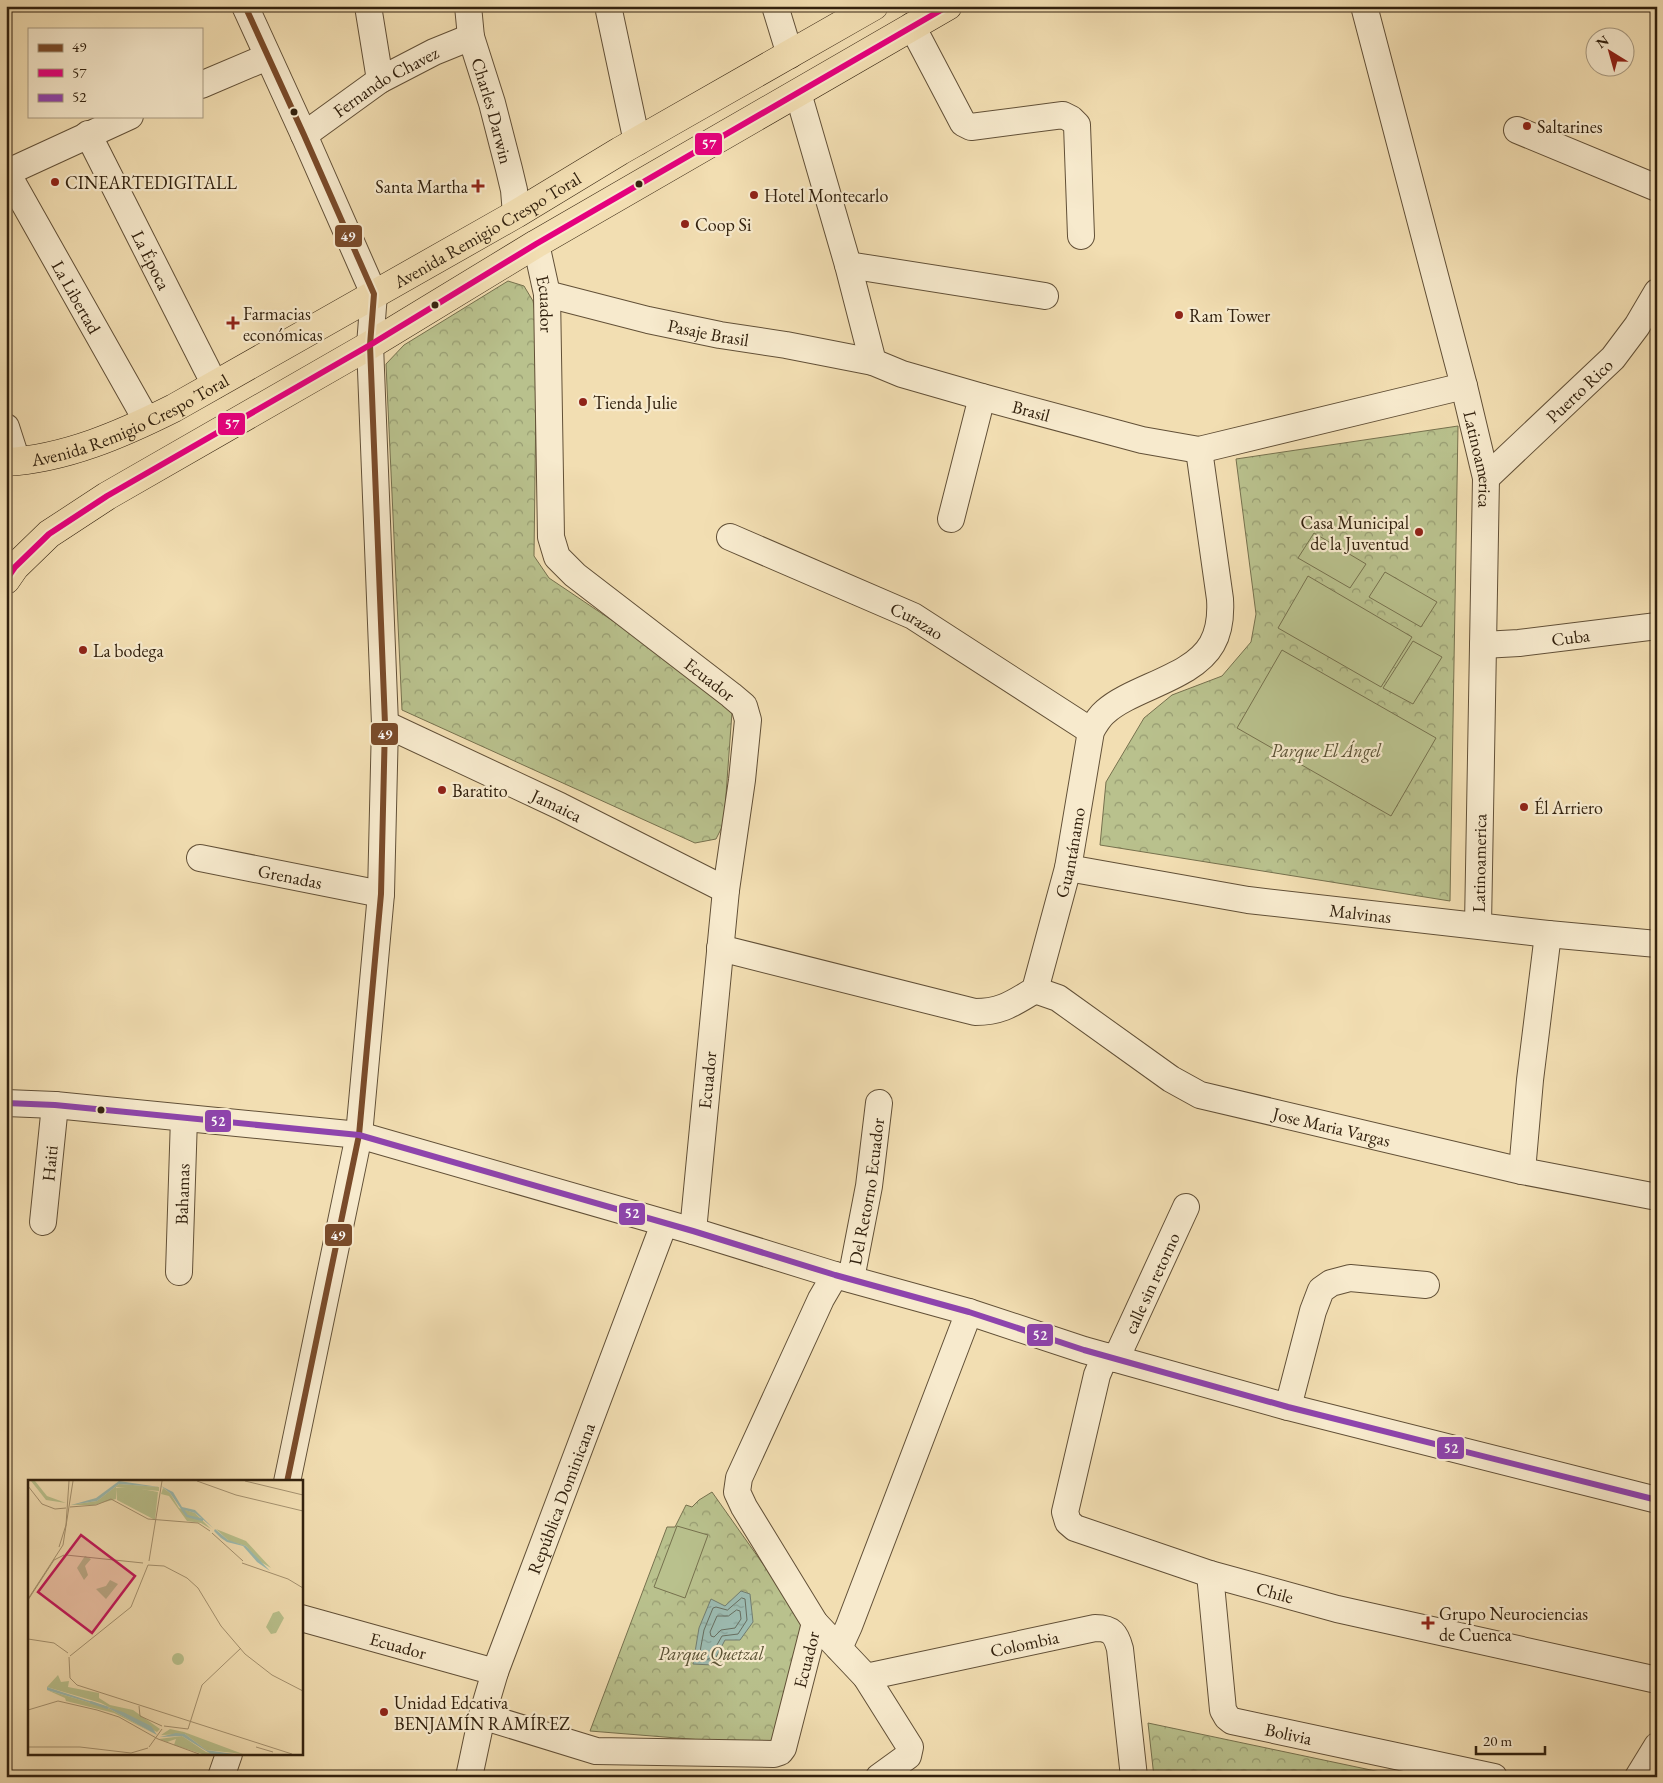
<svg xmlns="http://www.w3.org/2000/svg" width="1663" height="1783" font-family="'EB Garamond',serif">
	<defs>
		<pattern id="forest-crowns" width="20" height="18" patternUnits="userSpaceOnUse" patternTransform="scale(1.25)"><rect width="20" height="18" fill="#b9c18d"/><path d="M2 6a3 3 0 1 1 6 0M12 15a3 3 0 1 1 6 0" fill="none" stroke="#979c72"/></pattern>
		<pattern id="water-ripples" width="26" height="14" patternUnits="userSpaceOnUse" patternTransform="scale(1.25)"><rect width="26" height="14" fill="#9cbbb1"/><path d="M2 4q2-2 4 0t4 0M15 11q2-2 4 0t4 0" fill="none" stroke="#87a097"/></pattern>
	</defs>
	<rect width="100%" height="100%" fill="#f2deb2"/>
	<filter id="stains"><feTurbulence type="fractalNoise" baseFrequency=".004" numOctaves="4"/><feColorMatrix values="0 0 0 0 .2 0 0 0 0 .09 0 0 0 0 .02 0 0 0 .5 -.17"/></filter>
	<radialGradient id="worn" r=".72"><stop offset=".6" stop-color="#630" stop-opacity="0"/><stop offset="1" stop-color="#630" stop-opacity=".3"/></radialGradient>
	<path fill="url(#forest-crowns)" stroke="#76714e" d="M508,281L524,286L533,301L537,322L534,556L549,578L723,695L732,712L724,823L716,839L695,843L402,710L386,364L404,345Z
		M1458,426L1450,901L1100,845L1106,782L1144,718L1172,695L1222,676L1251,642L1256,614L1236,459Z
		M712,1492L804,1622L776,1746L590,1731L667,1527H675L686,1505L692,1507L699,1500Z
		M1148,1723L1404,1777H1154Z"/>
	<path fill="#b9c18d" stroke="#76714e" d="M1314,533L1366,564L1350,588L1298,558Z
		M1385,572L1437,602L1421,627L1369,597Z
		M1308,576L1412,637L1381,687L1278,628Z
		M1413,641L1442,657L1413,704L1383,688Z
		M1282,650L1436,738L1391,816L1237,728Z
		M677,1526L708,1535L685,1598L654,1587Z"/>
	<path fill="url(#water-ripples)" stroke="#727d70" d="M741,1591L750,1594L753,1622L740,1640H725L712,1665L693,1664L699,1628L711,1599L725,1606Z"/>
	<g fill="none" stroke-linecap="round" stroke-linejoin="round">
		<path stroke="#676e60" stroke-width="1" d="M742,1598L745,1599L747,1620L738,1634L722,1636L709,1659H700L699,1657L704,1630L713,1608L716,1607L727,1610Z
			M737,1610L740,1611L741,1619L735,1628L721,1630L714,1637L711,1636L710,1632L717,1616H728Z"/>
		<defs>
			<g id="minor">
				<path d="M245,6L304,135L374,294L370,345L385,724L381,894L359,1135L287,1482"/>
				<path d="M368,6L380,80"/>
				<path id="s1" d="M468,6L471,37L492,103L509,169L514,190L516,214"/>
				<path d="M608,6L637,142"/>
				<path d="M775,6L790,55"/>
				<path id="s2" d="M1364,6L1464,386L1486,478L1478,925"/>
				<path d="M912,26L963,123L971,127L1063,115L1071,119L1077,125L1081,236"/>
				<path d="M201,85L267,57"/>
				<path id="s3" d="M798,93L848,265L873,362L902,374L982,397L1142,440L1199,450L1464,386"/>
				<path d="M1517,130L1657,188"/>
				<path id="s4" d="M88,134L215,385"/>
				<path id="s5" d="M304,135L380,80L434,52L471,37"/>
				<path d="M6,173L130,116"/>
				<path id="s6" d="M7,173L147,421"/>
				<path id="s7" d="M536,244L547,294L551,537L557,557L575,575L731,695L744,706L748,720L742,780L726,890L693,1231"/>
				<path d="M848,265L1045,296"/>
				<path id="s8" d="M547,294L648,320L720,335L786,345L873,362"/>
				<path d="M6,427L17,461"/>
				<path id="s9" d="M1486,478L1613,358L1637,326L1657,292"/>
				<path d="M951,519L982,397"/>
				<path id="s10" d="M730,537L913,616L1091,731"/>
				<path id="s11" d="M1483,645L1519,643L1657,626"/>
				<path id="s12" d="M385,724L560,806L726,890"/>
				<path id="s13" d="M200,858L381,894"/>
				<path id="s14" d="M1068,868L1248,900L1548,934L1657,944"/>
				<path id="s15" d="M720,948L975,1012C1002,1012 1013,1003 1035,990L1068,868L1091,731C1095,724 1099,717 1105,712C1133,687 1193,678 1212,644C1220,630 1221,615 1220,599L1199,450"/>
				<path id="s16" d="M1035,990L1058,998L1171,1079L1200,1095L1522,1171L1657,1197"/>
				<path d="M6,1103L55,1105L359,1135L693,1231L835,1275L969,1312L1084,1350L1288,1407L1657,1500"/>
				<path d="M1522,1171L1530,1080L1548,934"/>
				<path id="s17" d="M43,1222L55,1105"/>
				<path id="s18" d="M179,1272L184,1118"/>
				<path d="M835,1275L821,1299L739,1478L737,1492L744,1507L815,1623L866,1677L910,1747L908,1756L879,1777"/>
				<path id="s19" d="M851,1279L869,1186L879,1103"/>
				<path id="s20" d="M1105,1356L1097,1375L1065,1512L1068,1522L1075,1528L1210,1574L1337,1609L1657,1680"/>
				<path id="s21" d="M1116,1359L1186,1207"/>
				<path d="M1288,1407L1313,1311L1321,1290L1331,1283L1350,1278L1426,1285"/>
				<path id="s22" d="M1210,1574L1223,1710L1227,1717L1232,1721L1494,1777"/>
				<path id="s23" d="M301,1618L495,1672"/>
				<path d="M839,1648L849,1626L969,1312"/>
				<path id="s24" d="M866,1677L1095,1628C1112,1628 1116,1634 1120,1649L1134,1777"/>
				<path id="s25" d="M482,1716L596,1751L774,1754L780,1752L783,1748L815,1623"/>
				<path d="M221,1777L229,1754"/>
				<path id="s26" d="M469,1777L482,1716L495,1672L664,1224"/>
				<path d="M1638,1777L1657,1746"/>
			</g>
			<g id="major">
				<path id="s27" d="M6,462C65,459 122,434 174,408L516,214L620,151L874,6"/>
				<path d="M6,580L15,567L49,534L107,496L370,345L536,244L948,6"/>
			</g>
		</defs>
		<use href="#minor" stroke="#625037" stroke-width="28"/>
		<use href="#major" stroke="#32210e" stroke-width="29"/>
		<use href="#minor" stroke="#f7eacd" stroke-width="26"/>
		<use href="#major" stroke="#f2deb2" stroke-width="28"/>
		<defs>
			<path id="bus-1" d="M245,6L304,135L374,294L370,345L385,724L381,894L359,1135L287,1482"/>
			<path id="bus-2" d="M6,580L15,567L49,534L107,496L370,345L536,244L948,6"/>
			<path id="bus-3" d="M6,1103L55,1105L359,1135L693,1231L835,1275L969,1312L1084,1350L1288,1407L1657,1500"/>
		</defs>
		<use href="#bus-1" stroke="#f7eacd" stroke-width="10"/>
		<use href="#bus-2" stroke="#f7eacd" stroke-width="10"/>
		<use href="#bus-3" stroke="#f7eacd" stroke-width="10"/>
		<use href="#bus-1" stroke="#7a4b2a" stroke-width="6"/>
		<use href="#bus-2" stroke="#e5007d" stroke-width="6"/>
		<use href="#bus-3" stroke="#8e44ad" stroke-width="6"/>
	</g>
	<g fill="#32210e" stroke="#f7eacd" stroke-width="2">
		<circle cx="294" cy="112" r="4.5"/>
		<circle cx="639" cy="184" r="4.5"/>
		<circle cx="435" cy="305" r="4.5"/>
		<circle cx="101" cy="1110" r="4.5"/>
	</g>
	<g fill="#8f2418" stroke="#f7eacd" stroke-width="2">
		<circle cx="1527" cy="126" r="5"/>
		<circle cx="55" cy="182" r="5"/>
		<path d="M475.5 178.5h5v5h5v5h-5v5h-5v-5h-5v-5h5z"/>
		<circle cx="754" cy="195" r="5"/>
		<circle cx="685" cy="224" r="5"/>
		<circle cx="1179" cy="315" r="5"/>
		<path d="M230.5 315.5h5v5h5v5h-5v5h-5v-5h-5v-5h5z"/>
		<circle cx="583" cy="402" r="5"/>
		<circle cx="1419" cy="532" r="5"/>
		<circle cx="83" cy="650" r="5"/>
		<circle cx="442" cy="790" r="5"/>
		<circle cx="1524" cy="807" r="5"/>
		<path d="M1425.5 1615.5h5v5h5v5h-5v5h-5v-5h-5v-5h5z"/>
		<circle cx="384" cy="1712" r="5"/>
	</g>
	<g text-anchor="middle" dominant-baseline="central" stroke-width="4.5" stroke-linejoin="round" paint-order="stroke">
		<g font-size="18" fill="#32210e" stroke="#f7eacd">
			<text stroke="none"><textPath href="#s5" startOffset="98">Fernando Chavez</textPath></text>
			<text stroke="none"><textPath href="#s1" startOffset="108">Charles Darwin</textPath></text>
			<text stroke="none"><textPath href="#s27" startOffset="538">Avenida Remigio Crespo Toral</textPath></text>
			<text stroke="none"><textPath href="#s4" startOffset="141">La Época</textPath></text>
			<text stroke="none"><textPath href="#s6" startOffset="142">La Libertad</textPath></text>
			<text stroke="none"><textPath href="#s7" startOffset="61">Ecuador</textPath></text>
			<text stroke="none"><textPath href="#s8" startOffset="166">Pasaje Brasil</textPath></text>
			<text stroke="none"><textPath href="#s9" startOffset="128">Puerto Rico</textPath></text>
			<text stroke="none"><textPath href="#s3" startOffset="445">Brasil</textPath></text>
			<text stroke="none"><textPath href="#s27" startOffset="132">Avenida Remigio Crespo Toral</textPath></text>
			<text stroke="none"><textPath href="#s2" startOffset="468">Latinoamerica</textPath></text>
			<text stroke="none"><textPath href="#s10" startOffset="205">Curazao</textPath></text>
			<text stroke="none"><textPath href="#s11" startOffset="88">Cuba</textPath></text>
			<text stroke="none"><textPath href="#s7" startOffset="511">Ecuador</textPath></text>
			<text stroke="none"><textPath href="#s12" startOffset="190">Jamaica</textPath></text>
			<text stroke="none"><textPath href="#s15" startOffset="470">Guantánamo</textPath></text>
			<text transform="translate(1479 863) rotate(-89)">Latinoamerica</text>
			<text stroke="none"><textPath href="#s13" startOffset="92">Grenadas</textPath></text>
			<text stroke="none"><textPath href="#s14" startOffset="296">Malvinas</textPath></text>
			<text transform="translate(707 1080) rotate(-84)">Ecuador</text>
			<text stroke="none"><textPath href="#s16" startOffset="332">Jose Maria Vargas</textPath></text>
			<text stroke="none"><textPath href="#s17" startOffset="59">Haiti</textPath></text>
			<text stroke="none"><textPath href="#s19" startOffset="89">Del Retorno Ecuador</textPath></text>
			<text stroke="none"><textPath href="#s18" startOffset="78">Bahamas</textPath></text>
			<text stroke="none"><textPath href="#s21" startOffset="84">calle sin retorno</textPath></text>
			<text stroke="none"><textPath href="#s26" startOffset="294">República Dominicana</textPath></text>
			<text stroke="none"><textPath href="#s20" startOffset="391">Chile</textPath></text>
			<text stroke="none"><textPath href="#s24" startOffset="162">Colombia</textPath></text>
			<text stroke="none"><textPath href="#s23" startOffset="101">Ecuador</textPath></text>
			<text stroke="none"><textPath href="#s25" startOffset="400">Ecuador</textPath></text>
			<text stroke="none"><textPath href="#s22" startOffset="209">Bolivia</textPath></text>
		</g>
		<g font-size="18" fill="#32210e" stroke="#f7eacd" text-anchor="start">
			<text x="1537" y="126">Saltarines</text>
			<text x="65" y="182">CINEARTEDIGITALL</text>
			<text x="468" y="186" text-anchor="end">Santa Martha</text>
			<text x="764" y="195">Hotel Montecarlo</text>
			<text x="695" y="224">Coop Si</text>
			<text x="243" y="313">Farmacias<tspan x="243" dy="21">económicas</tspan></text>
			<text x="1189" y="315">Ram Tower</text>
			<text x="593" y="402">Tienda Julie</text>
			<text x="1409" y="522" text-anchor="end">Casa Municipal<tspan x="1409" dy="21">de la Juventud</tspan></text>
			<text x="93" y="650">La bodega</text>
			<text x="452" y="790">Baratito</text>
			<text x="1534" y="807">Él Arriero</text>
			<text x="1439" y="1613">Grupo Neurociencias<tspan x="1439" dy="21">de Cuenca</tspan></text>
			<text x="394" y="1702">Unidad Edcativa<tspan x="394" dy="21">BENJAMÍN RAMÍREZ</tspan></text>
		</g>
		<g font-size="18" font-style="italic" fill="#5a5134" stroke="#f7eacd">
			<text x="1326" y="750">Parque El Ángel</text>
			<text x="711" y="1653">Parque Quetzal</text>
		</g>
	</g>
	<g transform="translate(28 1480)">
		<rect width="275" height="275" fill="#f2deb2"/>
		<path d="M3,1H7L19,16L38,23L18,20ZM91,4L131,7V11L88,7V19L66,25H43L69,21ZM135,8L142,13L151,28L167,33L183,49L173,43L159,41L141,16L133,14ZM188,49L218,61L243,88L231,81L218,66L201,61ZM57,76L63,79L57,86L60,95L56,100L49,88ZM82,100L90,104L78,119L68,109L78,106ZM144 179a6 6 0 1 1 12 0a6 6 0 1 1-12 0ZM30,195L33,202L41,201L40,207L71,213V218L82,225L105,230L132,249L129,252L73,223L19,207ZM19,210L80,228L129,255L86,233L38,221L37,218ZM142,249L156,252L215,274L178,270L157,254L133,255ZM154,256L178,272L187,274H174L146,265L148,259L139,262L131,259Z" fill="#b9c18d"/>
		<path d="M103,7L130,12L127,40L89,20L88,8ZM251,131L256,138L248,153L243,154L238,147L245,133Z" fill="#b9c18d"/>
		<path d="M91,1L131,7L91,4L69,21L43,25L68,18ZM133,6L145,12L154,27L167,30L185,48L167,33L153,29L142,13ZM187,49L200,60L218,66L242,91L229,82L215,66L199,62L193,58L186,51ZM19,207L95,232L123,246L129,255L80,228L19,210ZM148,253L157,254L178,270L206,274H183L154,256L132,257Z" fill="#9cbbb1"/>
		<path fill="none" stroke="#9cbbb1" stroke-width="2.5" d="M154,29L159,36L175,40M62,222L80,228"/>
		<path fill="none" stroke="#a59270" stroke-width="1" d="M169,1L208,15L275,31M217,1L275,15M0,6L14,24L27,29L38,28M42,27L68,25L83,19L120,39L170,43L182,51M184,53L215,81M31,67L38,45L41,1M38,75L115,83M121,81L134,1M214,83L260,99L275,108M120,85L136,86L159,98L170,108L193,146L217,174L244,195L275,211M0,119L35,65L45,1M0,120L26,80L36,75M0,159L26,163L40,173M42,176L103,127L120,85M41,177L42,198L49,205L264,274M111,226L112,236L134,246M0,230L30,221L69,230L91,237L130,259L171,274M136,246L160,249L174,205L213,168M0,267H52L103,273L120,268M121,267L134,249M228,267L245,272"/>
		<path fill="#c2185b" fill-opacity="0.15" stroke="#c2185b" stroke-width="2.5" d="M53,55L107,96L64,153L10,112Z"/>
		<rect width="275" height="275" fill="none" stroke="#32210e" stroke-width="2.5"/>
	</g>
	<g stroke="#f7eacd" stroke-width="2">
		<rect x="694" y="132" width="29" height="24" rx="5" fill="#e5007d"/>
		<rect x="334" y="224" width="29" height="24" rx="5" fill="#7a4b2a"/>
		<rect x="217" y="412" width="29" height="24" rx="5" fill="#e5007d"/>
		<rect x="370" y="722" width="29" height="24" rx="5" fill="#7a4b2a"/>
		<rect x="204" y="1109" width="28" height="24" rx="5" fill="#8e44ad"/>
		<rect x="618" y="1202" width="28" height="24" rx="5" fill="#8e44ad"/>
		<rect x="324" y="1223" width="29" height="24" rx="5" fill="#7a4b2a"/>
		<rect x="1026" y="1323" width="28" height="24" rx="5" fill="#8e44ad"/>
		<rect x="1436" y="1436" width="29" height="24" rx="5" fill="#8e44ad"/>
	</g>
	<g font-size="14" text-anchor="middle" font-weight="bold" fill="#fff">
		<text x="709" y="149">57</text>
		<text x="348" y="241">49</text>
		<text x="232" y="429">57</text>
		<text x="385" y="739">49</text>
		<text x="218" y="1126">52</text>
		<text x="632" y="1218">52</text>
		<text x="338" y="1240">49</text>
		<text x="1040" y="1340">52</text>
		<text x="1451" y="1453">52</text>
	</g>
	<rect width="1663" height="1783" fill="none" stroke="#f2deb2" stroke-width="25"/>
	<rect x="8" y="8" width="1648" height="1768" fill="none" stroke="#32210e" stroke-width="2.5"/>
	<rect x="12" y="12" width="1638" height="1758" fill="none" stroke="#32210e"/>
	<rect x="28" y="28" width="175" height="90" fill="#f7eacd" stroke="#a89a81"/>
	<rect x="38" y="44" width="25" height="8" fill="#7a4b2a" stroke="#a89a81"/>
	<text x="72" y="52" font-size="15" fill="#32210e">49</text>
	<rect x="38" y="69" width="25" height="8" fill="#e5007d" stroke="#a89a81"/>
	<text x="72" y="78" font-size="15" fill="#32210e">57</text>
	<rect x="38" y="94" width="25" height="8" fill="#8e44ad" stroke="#a89a81"/>
	<text x="72" y="102" font-size="15" fill="#32210e">52</text>
	<g transform="translate(1610 52) rotate(323)"><circle r="24" fill="#f7eacd" stroke="#a89a81"/>
	<path d="M0-4L9 19L0 12L-9 19Z" fill="#8f2418"/>
	<text y="-8" font-size="14" font-weight="bold" text-anchor="middle" fill="#32210e">N</text>
	</g>
	<path d="M1476 1746v8h69v-8" fill="none" stroke="#32210e" stroke-width="2.5"/>
	<text x="1483" y="1746" font-size="15" fill="#32210e" stroke="#f7eacd" stroke-width="4" paint-order="stroke">20 m</text>
	<rect width="100%" height="100%" filter="url(#stains)"/>
	<rect width="100%" height="100%" fill="url(#worn)"/>
</svg>
